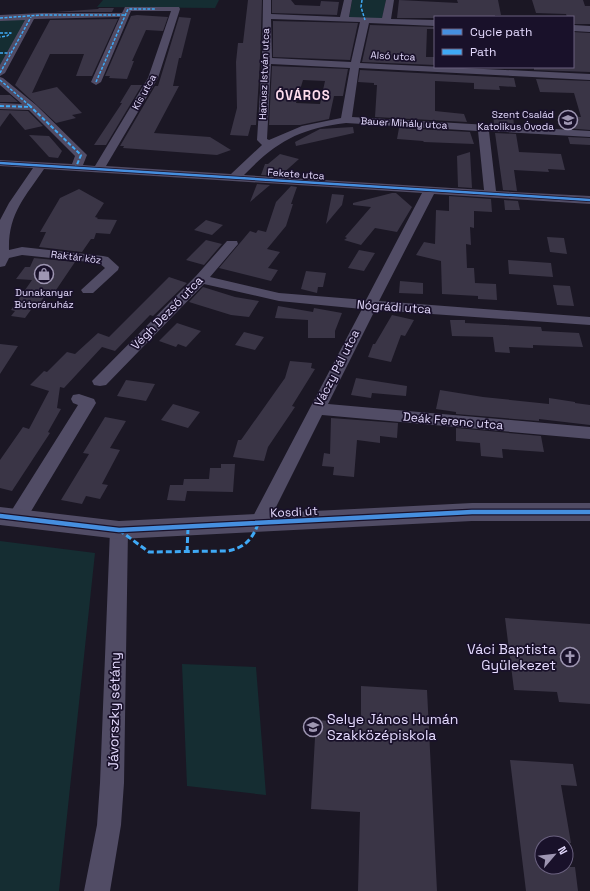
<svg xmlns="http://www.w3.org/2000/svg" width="590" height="891" font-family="'Space Grotesk',sans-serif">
	<rect width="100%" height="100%" fill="#1b1724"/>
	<path fill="#152d32" d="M103,0H219L215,8L97,7Z
		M352,0H386L382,19L349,18Z
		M31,17L0,73V18Z
		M0,541L95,553L59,891H0Z
		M182,664L256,667L266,795L187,786Z"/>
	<path fill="#3a3546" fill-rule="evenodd" d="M248,0H262L260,61L256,125H251L248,136L230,135L237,108L236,62L238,43H243Z
		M272,0H291L295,5L320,6L321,1L339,2L337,15L272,13Z
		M399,0L458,3L457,0H498L501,15H495V17H435V18H397Z
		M532,0H583L585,6H590V24H573V17H567L566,14L536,13Z
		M99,8H114L112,12H55L98,9Z
		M137,15L168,17L163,31L146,30L132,61H134L127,79L109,78L110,76H105L131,16Z
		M179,17L191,18L181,58H179L173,86H179L154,133L210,137L231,150L217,155L123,148L124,146H120L155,86H158Z
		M118,19L92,76H76L84,54H50L32,93L57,87L82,113L72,115L76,118L56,123L15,85L50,20Z
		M273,21L358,23L350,60L273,57Z
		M370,25L435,27V29H427L426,57H435V65L362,62Z
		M573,32L590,33V72L534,70V67H573Z
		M272,66L348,69L343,96H334L329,119L300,125H269ZM303,80L325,81L320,104L296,103Z
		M360,70L514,78L516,87L499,86L500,90L474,89V83L435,81V111L464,114L467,122L375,117L377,85H374V83L358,82Z
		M536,79L590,81V130L566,128L562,116L581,117L574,93L540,92Z
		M131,85H142L106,145H94L122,103H120Z
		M0,95H10L18,102H0Z
		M0,110L28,111L43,126L25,130L10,113L0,127Z
		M493,113L513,115L514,125L494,124Z
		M353,127L354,133L296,146L295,142L320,129Z
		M399,128L470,132L474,144L424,142L423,141L397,139Z
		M495,133L516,134L519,152L561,154L565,170L548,169L549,172L514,170L517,191L503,190Z
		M29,135L49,136L62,151L58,158L49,157Z
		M568,137L590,138V145L570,144Z
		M470,152L472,188L458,187L457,156Z
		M280,154L299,159L280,176L261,175L265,164H268Z
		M257,184L270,185L250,202Z
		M291,186L297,187L291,204H293L286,226L267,249L280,252L268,268L278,270L271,281L219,268L250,231L256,233L258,230L266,232L276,202Z
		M79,189L104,203L95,217L98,218L97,219L117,220L110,234L96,233L94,239H91L82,252L39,247L46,232H40L60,198Z
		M392,193H396L412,207L397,232L375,228L361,245L344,240L347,238L345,237L371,207L353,205V203Z
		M332,194L344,195L342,205L326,224Z
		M449,196L491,199L492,212L474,211V228L470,227L471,245L466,244L467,268H474L475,283L496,284L497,300L478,299V296L442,294L441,261L416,255L424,242L435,244L436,210L449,211Z
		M504,200L518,201L520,210H505Z
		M206,220L223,225L212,235L194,230Z
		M547,237L564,238L567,254L550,252Z
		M206,240L222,244L204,265L186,260Z
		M359,250L375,253L364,271L348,268Z
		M34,258L75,262L54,293L48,292L36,308L33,307L25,318L11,316L15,311L11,310L32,280L16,279L25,267H30Z
		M508,260L551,263L553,277L509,274Z
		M306,271L326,273L323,287H318L317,293L301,289Z
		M169,277L187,283L153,316L150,315L115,351L102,347L64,388L60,387L57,408L61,409L48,432L50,433L12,491L0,488V460L23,427L29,429L49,391L30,385L44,371L47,372L67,352L75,354L98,333L109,337Z
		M400,281L423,283V294L399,293Z
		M553,285L570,286L574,306L557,305Z
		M203,287L235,297L259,301L249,317L231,315L189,302Z
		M278,306L313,312L314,308L342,313L335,331V338H308V320L275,318Z
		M392,315L414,320L405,336L401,335L391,362L368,357L373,344H375Z
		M450,320H465V323L541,327L542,331L579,333L583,347L533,345V348L509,347L510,353L495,352L493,337L452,336Z
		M177,323L201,331L186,347L178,344L176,347L159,341Z
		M244,332L264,337L255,350L235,345Z
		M0,344L18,346L0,374Z
		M290,361L312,363L311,368L315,369L292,406L295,407L268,447L264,461L233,457L238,440H241L285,378Z
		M356,378L407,386L406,396L372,393L371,398L351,395Z
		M126,380L155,384L146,401L117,396Z
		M440,390L483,397L549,404V398L575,402V403L590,405V425L539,419V421L456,414V412L436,409Z
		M173,404L200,412L188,428L161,420Z
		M105,417L126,421L110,448L120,450L102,484L108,485L100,499L86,496L82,504L61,500L89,454L83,453Z
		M331,418L398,423L397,438L380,436V443L357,440L354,477L333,475L334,467L322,466L324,453L330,454Z
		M456,428L541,436L544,452L502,449L503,458L481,456L480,443L456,441Z
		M221,464H235L233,492L187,491L185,501L167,500L170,485H183L184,479H209L210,468H221Z
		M505,618L590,624V704L559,702L557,692L514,690Z
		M361,686L427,690L437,891H358L360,812L311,809L316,720L361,723Z
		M510,760L573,764L577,786L561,785L571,843H542V867H575L578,891H526Z"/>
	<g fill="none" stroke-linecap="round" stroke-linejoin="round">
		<path fill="#514c65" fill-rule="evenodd" d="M263,0H271V14L340,17L344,0H352L349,17L382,18L386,0H394L391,19L435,20V26L369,23L360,63L590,74V80L359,68L352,117L590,131V137L489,131L496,191L590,196V204L434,194L379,301L590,317V325L375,310L328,404L590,427V439L322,415L265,529L258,531L251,529L249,524L362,309L279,301L204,284L106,385L100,386L94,385L92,381L196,276L227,241H237L238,244L210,277L279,293L366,300L422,193L44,169C25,197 8,214 9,250L22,247L103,256L108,257L119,267L118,270L93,293H83L81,290L105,268L99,263L22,255L9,258L5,266L0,267V220L9,203L33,168L0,166V160L72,164L75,156L29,110L0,109V103L22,104L0,85V77L3,78L36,105L85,153L87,155L83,165L95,166L148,78L171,11H131L101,82L96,85L91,82L120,17L34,19L5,73L0,76V65L25,20L0,21V15L42,13H122L125,7H179L180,9L158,78L106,166L231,174L262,145L257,140L262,61ZM271,19L360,22L351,62L272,58ZM271,64L350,68L341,118L302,126L269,140L267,139ZM346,123L478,131L484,190L244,175C277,141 299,129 346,123Z
			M573,25L590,26V32L573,31Z
			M79,394L94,399L96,403L24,523L17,525L10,523L8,518L10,513L78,405L73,403L71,399L73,395Z
			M119,523L126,525L128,530L124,783L121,825L110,891H84L97,825L100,783L110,530L112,525Z"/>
		<path fill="#514c65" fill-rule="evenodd" d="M472,503H590V521H472L119,539L0,525V507L119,521Z"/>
		<path stroke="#3fa9f5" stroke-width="1.5" stroke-dasharray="3 1.5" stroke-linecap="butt" d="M362,0L361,7L365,20
			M0,18L42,15H126
			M0,33H11L7,36L0,37
			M0,53H10
			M0,73L31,17
			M0,80L30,106
			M96,82L128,9H156"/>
		<path stroke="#3fa9f5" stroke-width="2" stroke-dasharray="4 2" stroke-linecap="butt" d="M29,105L81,155L76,167
			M0,106L32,107"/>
		<path stroke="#3fa9f5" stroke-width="3" stroke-dasharray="6 3" stroke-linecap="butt" d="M119,530L149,552L228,551C245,547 252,540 258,524
			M187,552L188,528"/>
		<defs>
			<path id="cycleway-far1" d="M0,163L590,200"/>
			<path id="cycleway" d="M0,516L119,530L472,512H590"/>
		</defs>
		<use href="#cycleway-far1" stroke="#19112a" stroke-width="4"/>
		<use href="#cycleway" stroke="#19112a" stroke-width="7"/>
		<use href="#cycleway-far1" stroke="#468fdf" stroke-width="2.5"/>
		<use href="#cycleway" stroke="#468fdf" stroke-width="4.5"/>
	</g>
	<defs>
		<symbol id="school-ring" viewBox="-11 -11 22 22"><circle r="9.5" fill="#19112a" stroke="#9e96b2" stroke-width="1.5"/><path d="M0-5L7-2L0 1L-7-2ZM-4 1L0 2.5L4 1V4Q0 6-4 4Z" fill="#9e96b2"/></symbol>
		<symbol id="shop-ring" viewBox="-11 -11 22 22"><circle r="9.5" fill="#19112a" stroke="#9e96b2" stroke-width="1.5"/><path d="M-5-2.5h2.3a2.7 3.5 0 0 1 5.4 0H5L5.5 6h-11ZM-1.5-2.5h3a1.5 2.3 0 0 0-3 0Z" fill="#9e96b2"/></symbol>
		<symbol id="church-ring" viewBox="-11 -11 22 22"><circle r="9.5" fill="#19112a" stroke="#9e96b2" stroke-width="1.5"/><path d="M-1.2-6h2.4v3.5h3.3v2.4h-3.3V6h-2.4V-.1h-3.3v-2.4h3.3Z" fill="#9e96b2"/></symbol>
	</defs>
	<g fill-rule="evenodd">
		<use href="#school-ring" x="557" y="109" width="22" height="22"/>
		<use href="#shop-ring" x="33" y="263" width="22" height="22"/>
		<use href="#church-ring" x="559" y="646" width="22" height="22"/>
		<use href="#school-ring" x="302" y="716" width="22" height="22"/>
	</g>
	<g text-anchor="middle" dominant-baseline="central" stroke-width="3.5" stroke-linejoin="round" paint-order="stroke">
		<g font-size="10" fill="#e4dafe" stroke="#19112a">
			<text transform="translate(393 56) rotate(3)">Alsó utca</text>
			<text transform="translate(264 74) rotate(-88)">Hanusz István utca</text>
			<text transform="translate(144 92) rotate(-61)">Kis utca</text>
			<text transform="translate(404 123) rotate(3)">Bauer Mihály utca</text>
			<text transform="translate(296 174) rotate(4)">Fekete utca</text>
			<text transform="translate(76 257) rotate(7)">Raktár köz</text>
		</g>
		<g font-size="10" fill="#e4dafe" stroke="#19112a" text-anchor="end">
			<text x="554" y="114">Szent Család<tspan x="554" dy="12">Katolikus Óvoda</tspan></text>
			<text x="44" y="292" text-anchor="middle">Dunakanyar<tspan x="44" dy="12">Bútoráruház</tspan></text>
		</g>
		<g font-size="12" fill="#e4dafe" stroke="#19112a">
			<text transform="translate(394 307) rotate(4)">Nógrádi utca</text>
			<text transform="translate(167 313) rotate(-46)">Végh Dezső utca</text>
			<text transform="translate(337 368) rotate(-63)">Váczy Pál utca</text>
			<text transform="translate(453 421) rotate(5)">Deák Ferenc utca</text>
			<text transform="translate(294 512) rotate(-3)">Kosdi út</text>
		</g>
		<g font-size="13" font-weight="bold" letter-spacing="1" fill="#fedced" stroke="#19112a">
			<text x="303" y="95">ÓVÁROS</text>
		</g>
		<g font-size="14" fill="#e4dafe" stroke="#19112a" text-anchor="end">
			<text x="556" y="649">Váci Baptista<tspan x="556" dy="16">Gyülekezet</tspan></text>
			<text x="327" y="719" text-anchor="start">Selye János Humán<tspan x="327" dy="16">Szakközépiskola</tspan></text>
		</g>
		<g font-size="14" fill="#e4dafe" stroke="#19112a">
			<text transform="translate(114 711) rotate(-89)">Jávorszky sétány</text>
		</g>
	</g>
	<rect x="434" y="16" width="140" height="52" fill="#19112a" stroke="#6a617f"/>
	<rect x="442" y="29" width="20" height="6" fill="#468fdf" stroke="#6a617f"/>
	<text x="470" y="36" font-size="12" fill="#e4dafe">Cycle path</text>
	<rect x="442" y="49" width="20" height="6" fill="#3fa9f5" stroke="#6a617f"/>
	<text x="470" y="56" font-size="12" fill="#e4dafe">Path</text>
	<g transform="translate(554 855) rotate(62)"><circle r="19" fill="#19112a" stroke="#6a617f"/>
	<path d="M0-3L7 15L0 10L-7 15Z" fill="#9e96b2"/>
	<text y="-6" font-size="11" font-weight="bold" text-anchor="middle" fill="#e4dafe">N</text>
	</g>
</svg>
